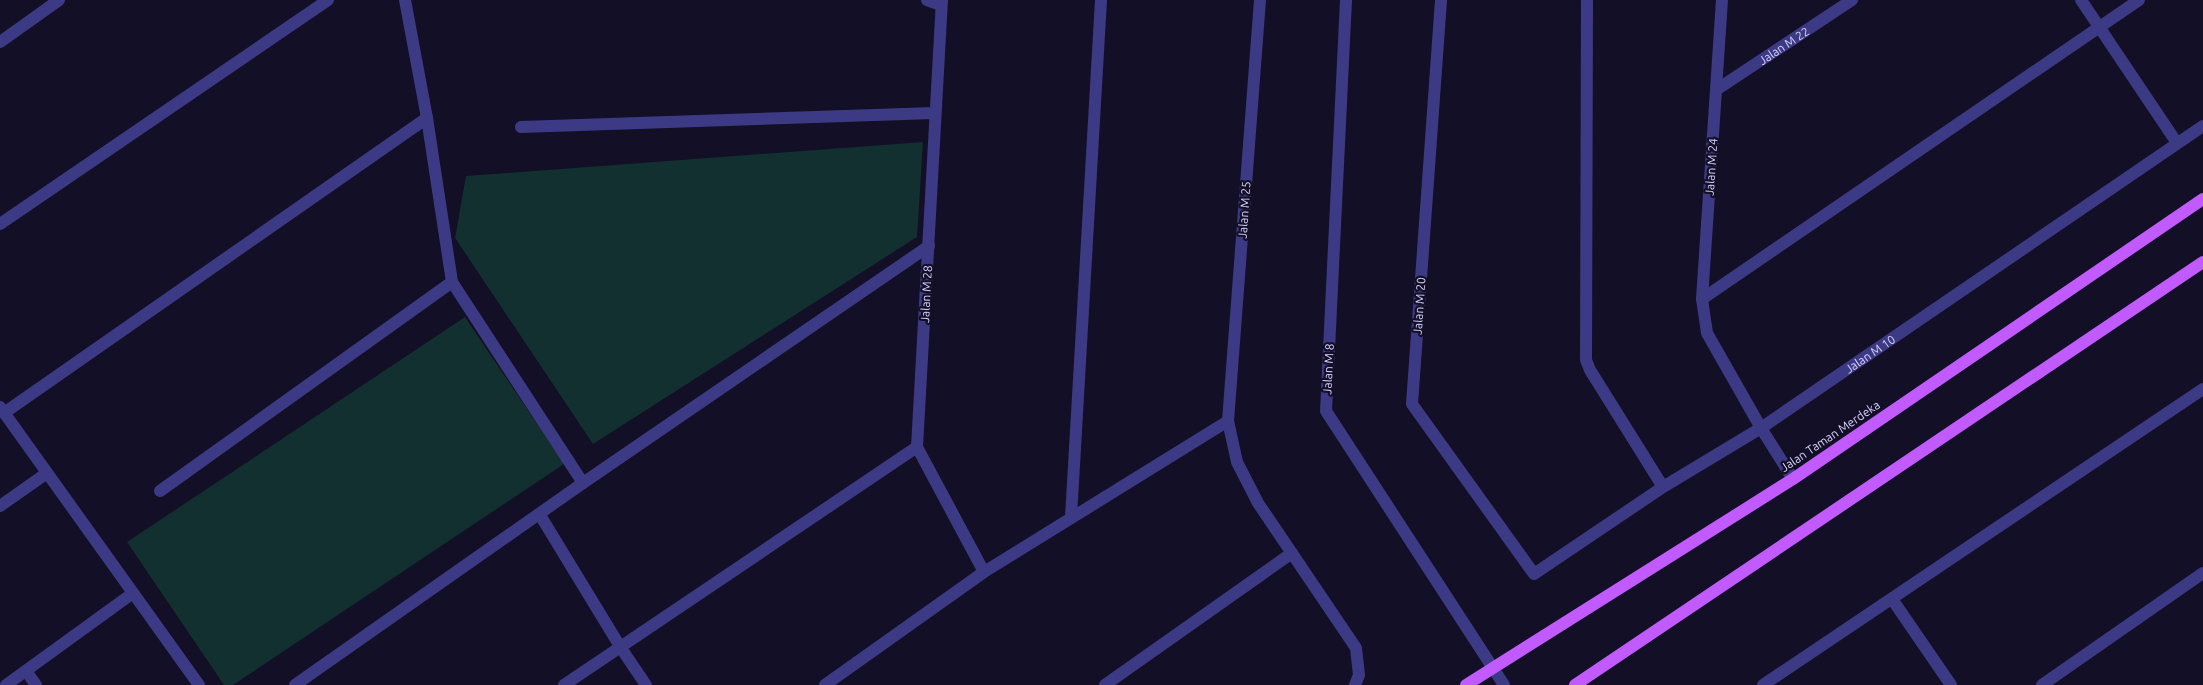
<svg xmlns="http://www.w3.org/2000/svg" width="2203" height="685" font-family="Ubuntu,sans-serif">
	<rect width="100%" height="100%" fill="#130f26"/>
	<path fill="#12302f" d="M923,142L917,237L593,444L455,238L466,176Z
		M465,317L564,464L233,685H224L127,542Z"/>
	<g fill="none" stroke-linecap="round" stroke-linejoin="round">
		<g stroke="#3d3a85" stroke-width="12">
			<path d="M405,0L427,118L452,282L583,483"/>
			<path d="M927,0L941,5"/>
			<path d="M942,0L917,447L984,572"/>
			<path d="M1260,0L1228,421L1237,462L1258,503L1356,648L1359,675L1355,685"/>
			<path d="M1346,0L1326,411L1504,685"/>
			<path id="s1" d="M1441,0L1412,404L1534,574L1663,487L1761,428L2203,126"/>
			<path d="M1587,0L1586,360L1590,370L1663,487"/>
			<path d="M1722,0L1702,299L1707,333L1761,428L1793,479"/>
			<path d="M2081,0L2177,143"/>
			<path d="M0,42L59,0"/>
			<path id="s2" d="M1716,90L1852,0"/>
			<path d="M521,127L934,113"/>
			<path d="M0,224L328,0"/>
			<path d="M1702,299L2139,0"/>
			<path d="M0,407L199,685"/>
			<path d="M4,413L427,118"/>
			<path d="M160,491L452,282"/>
			<path d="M0,506L47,473"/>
			<path d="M540,515L621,648L646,685"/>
			<path d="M1071,517L1101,0"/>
			<path d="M1892,599L1951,685"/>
			<path d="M26,671L36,685"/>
			<path d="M6,685L133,593"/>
			<path d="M295,685L583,483L929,246"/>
			<path d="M564,685L917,447"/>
			<path d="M825,685L984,572L1228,421"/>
			<path d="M1105,685L1292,553"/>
			<path d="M1763,685L2203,389"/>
			<path d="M2042,685L2203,573"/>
		</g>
		<path stroke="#c25bff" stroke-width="12" d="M1466,685L1793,479L2203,199
			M1575,685L2203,262"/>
	</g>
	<g text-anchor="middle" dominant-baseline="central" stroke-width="4.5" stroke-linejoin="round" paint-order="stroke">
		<g font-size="12" fill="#d9d4ff" stroke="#130f26">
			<text stroke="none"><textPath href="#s2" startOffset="81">Jalan M 22</textPath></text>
			<text transform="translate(1711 167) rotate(-86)">Jalan M 24</text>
			<text transform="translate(1244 210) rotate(-86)">Jalan M 25</text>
			<text transform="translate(926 294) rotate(-87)">Jalan M 28</text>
			<text transform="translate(1419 306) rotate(-86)">Jalan M 20</text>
			<text stroke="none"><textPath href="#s1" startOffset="1016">Jalan M 10</textPath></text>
			<text transform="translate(1328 369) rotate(-87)">Jalan M 8</text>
			<text transform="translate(1830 436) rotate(-34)">Jalan Taman Merdeka</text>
		</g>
	</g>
</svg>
